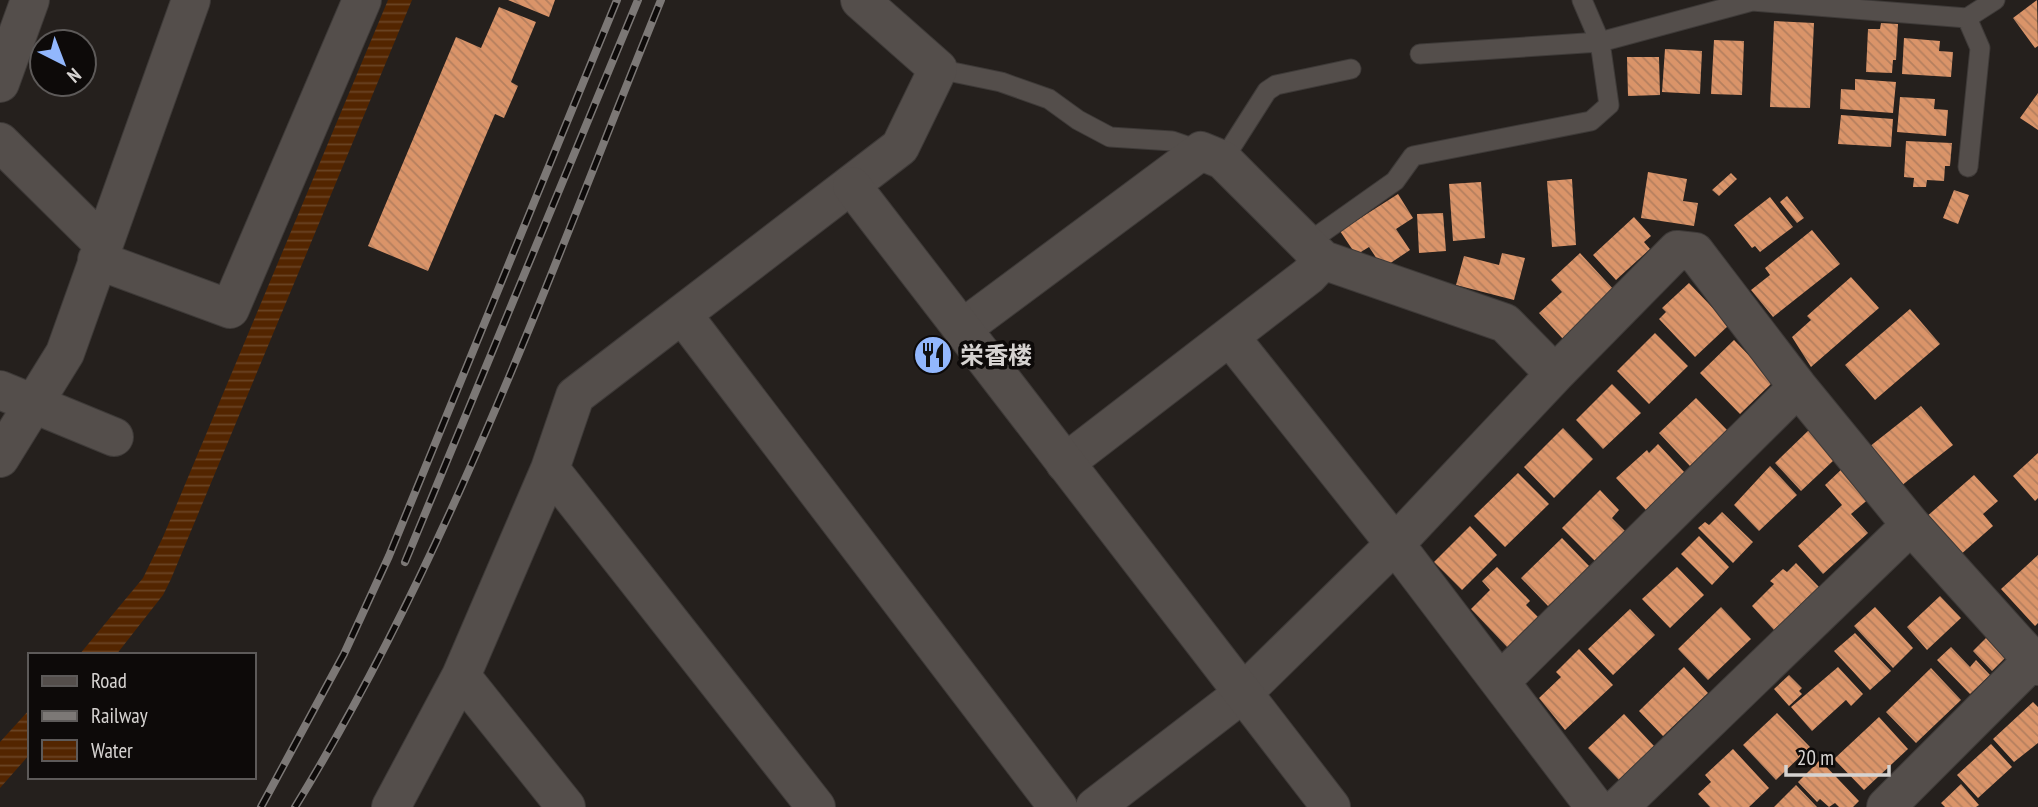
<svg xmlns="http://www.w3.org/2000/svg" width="2038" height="807" font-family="'PT Sans Narrow','Noto Sans JP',sans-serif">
	<defs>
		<pattern id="water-rules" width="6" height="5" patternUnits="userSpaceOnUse" patternTransform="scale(1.75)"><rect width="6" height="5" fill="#532500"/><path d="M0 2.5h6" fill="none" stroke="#6b4424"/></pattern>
		<pattern id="building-back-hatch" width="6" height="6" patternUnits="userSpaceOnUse" patternTransform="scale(1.75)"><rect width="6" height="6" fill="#da9469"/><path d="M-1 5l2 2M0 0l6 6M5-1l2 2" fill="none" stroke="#b47f5e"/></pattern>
	</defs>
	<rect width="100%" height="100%" fill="#25201d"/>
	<path fill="url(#water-rules)" d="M388,0H412L171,579L163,595L116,655H79L143,578L163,537Z
		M30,709V754L0,788V742Z"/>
	<path fill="url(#building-back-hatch)" d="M508,0H555L549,17Z
		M2037,0L2038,46L2035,48L2013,18Z
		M499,7L536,22L511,82L518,86L504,118L495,114L428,271L368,246L456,37L481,48Z
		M1774,21L1814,23L1810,108L1770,107Z
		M1881,23L1898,24L1896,60H1893L1892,73L1866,72L1868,29H1880Z
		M1904,38L1940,41L1939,51L1953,52L1951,77L1902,74Z
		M1714,40L1744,41L1742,95L1711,94Z
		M1665,49L1702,51L1700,94L1662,92Z
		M1627,57H1659L1660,95L1628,96Z
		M1855,79L1896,82L1893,113L1840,109L1841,89L1855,90Z
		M2038,93V130L2020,118Z
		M1900,97L1935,99L1934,109L1948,110L1946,136L1897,132Z
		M1841,115L1893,119L1891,147L1838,144Z
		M1906,141L1952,143L1950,166H1945L1944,181L1927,180L1926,187H1913L1914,178L1904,177Z
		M1648,172L1687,179L1683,201L1698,203L1694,226L1641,218Z
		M1731,173L1737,179L1719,196L1712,190Z
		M1572,179L1576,245L1552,247L1547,181Z
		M1481,182L1485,238L1453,241L1449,184Z
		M1954,190L1969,195L1958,224L1943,218Z
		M1398,194L1413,218L1396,229L1410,250L1383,268L1369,247L1356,255L1340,231Z
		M1787,196L1804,218L1797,223L1780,202Z
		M1770,197L1793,227L1760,252L1755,246L1752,248L1734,225Z
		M1443,213L1446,251L1419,253L1417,214Z
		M1634,217L1651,236L1644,242L1650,249L1616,280L1593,255Z
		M1812,230L1840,264L1773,317L1751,290L1770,275L1765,268Z
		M1502,253L1525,258L1514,300L1456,285L1464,256L1499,265Z
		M1580,253L1615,291L1563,339L1539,313L1562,292L1551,280Z
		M1851,277L1879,308L1811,367L1792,337L1811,320L1807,316Z
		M1689,283L1729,325L1695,357L1659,319L1666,312L1662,308Z
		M1910,309L1940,344L1875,400L1845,365Z
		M1655,333L1688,366L1649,404L1617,371Z
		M1734,340L1774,381L1740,414L1700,373Z
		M1612,384L1641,413L1603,449L1576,420Z
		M1696,398L1727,430L1690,466L1659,433Z
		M1921,406L1953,445L1901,486L1869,447Z
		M1563,428L1593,459L1554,498L1524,467Z
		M1811,428L1834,460L1801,491L1775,463Z
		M1658,444L1685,473L1646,510L1616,478L1647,450L1649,453Z
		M2038,453V498L2035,501L2013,476Z
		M1770,466L1797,495L1759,531L1734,505Z
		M1844,467L1871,497L1851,514L1868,533L1823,574L1798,546L1842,505L1825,485Z
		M1518,473L1549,504L1505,547L1474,516Z
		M1974,475L1998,501L1983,514L1993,526L1959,556L1925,518Z
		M1600,490L1619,510L1612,518L1626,532L1596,562L1562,528Z
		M1722,512L1753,542L1733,563L1698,528L1705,522L1709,525Z
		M1470,526L1497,555L1462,590L1434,562Z
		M1699,536L1729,567L1712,585L1681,554Z
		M1562,538L1590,567L1548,606L1521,578Z
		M2038,555V623L2035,626L2001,589Z
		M1796,563L1819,587L1774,630L1752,606L1774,584L1770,581L1783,569L1787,572Z
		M1497,567L1530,601L1526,605L1540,619L1509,649L1471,609L1490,590L1482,581Z
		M1677,567L1704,595L1670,628L1642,599Z
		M1940,596L1961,618L1927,650L1907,627Z
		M1721,607L1751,639L1708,680L1678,649Z
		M1875,607L1913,648L1893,668L1854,626Z
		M1630,609L1655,635L1613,675L1588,649Z
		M1855,633L1891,671L1870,690L1834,651Z
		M1991,633L2005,648L2001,653L2005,658L1992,671L1973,651Z
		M1951,647L1970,667L1976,660L1990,675L1970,694L1937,660Z
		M1579,649L1613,685L1565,730L1539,698L1561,677L1556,672Z
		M1684,667L1708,693L1663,736L1639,711Z
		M1838,667L1863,694L1851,706L1846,700L1812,731L1791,707Z
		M1931,668L1961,700L1916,743L1886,712Z
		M1789,675L1802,688L1799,691L1802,694L1789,706L1774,689Z
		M2033,702L2038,707V743L2014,762L1993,739Z
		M1777,713L1810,747L1776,780L1743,745Z
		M1624,714L1654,746L1619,780L1588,748Z
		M1879,717L1908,749L1864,790L1834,759Z
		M1991,744L2012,767L1978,798L1957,775Z
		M1733,749L1769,788L1749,807H1710L1698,794L1711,782L1705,775Z
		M1820,760L1859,801L1853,807H1839L1835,803L1829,807L1820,799L1817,802L1798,782Z
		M1961,784L1979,805L1976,807H1945L1941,803Z
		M1796,785L1817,807H1774Z"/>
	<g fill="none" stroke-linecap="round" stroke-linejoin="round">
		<defs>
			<path id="service" d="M1967,18L1980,48L1968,167
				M1420,54L1600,42L1752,1L1967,18L1995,0
				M938,69L1001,82L1049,99L1078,120L1110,137L1172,141L1201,151
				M1223,160L1267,91L1276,85L1351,69
				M1306,244L1395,181L1413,156L1591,121L1609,105L1600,42L1582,0"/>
			<path id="minor" d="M0,83L30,0
				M0,142L103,244
				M97,260L230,309L362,0
				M682,314L1058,807
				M963,328L1201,151L1223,160L1323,260L1505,323L1555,374
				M1230,337L1395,544L1595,807
				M0,390L114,437
				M0,458L65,353L191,0
				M1065,463L1308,276L1323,260
				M550,469L816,807
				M461,676L566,807
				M1501,681L1798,387
				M391,807L461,676L550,469L575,396L900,147L938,69L860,0
				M1095,807L1242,694L1395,544L1555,374L1677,250L1695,252L1798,387L1911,525L2038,666
				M1619,807L1911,525
				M1886,807L2032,661"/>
			<path id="tertiary" d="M852,186L1331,807"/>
		</defs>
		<use href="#service" stroke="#3e3a38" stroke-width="21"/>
		<use href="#minor" stroke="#3e3a38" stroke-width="40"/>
		<use href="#tertiary" stroke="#3e3a38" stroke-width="40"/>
		<use href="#service" stroke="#544e4b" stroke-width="19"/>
		<use href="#minor" stroke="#544e4b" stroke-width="38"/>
		<use href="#tertiary" stroke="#544e4b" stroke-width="38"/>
		<defs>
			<path id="rail" d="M405,562L638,0
				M261,807L344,654L389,556L617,0
				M295,807C450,555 550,273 661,0"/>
		</defs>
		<use href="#rail" stroke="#7c7876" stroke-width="8"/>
		<use href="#rail" stroke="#0d0a09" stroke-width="5" stroke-dasharray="16" stroke-linecap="butt"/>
	</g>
	<defs>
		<symbol id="restaurant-disc" viewBox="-11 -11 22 22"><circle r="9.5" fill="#92b7fd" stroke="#0d0a09"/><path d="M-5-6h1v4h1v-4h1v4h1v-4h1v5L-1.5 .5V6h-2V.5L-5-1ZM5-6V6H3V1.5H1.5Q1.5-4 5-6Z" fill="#111"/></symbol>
	</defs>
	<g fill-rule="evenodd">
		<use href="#restaurant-disc" x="911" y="333" width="44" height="44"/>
	</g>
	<g text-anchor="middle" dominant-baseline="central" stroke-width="7" stroke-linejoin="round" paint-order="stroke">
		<g font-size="24" font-weight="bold" fill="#d6d3d1" stroke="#0d0a09" text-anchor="start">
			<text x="960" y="355">栄香楼</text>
		</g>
	</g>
	<rect x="28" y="653" width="228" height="126" fill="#0d0a09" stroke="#5d5a59" stroke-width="2"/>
	<rect x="42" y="676" width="35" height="10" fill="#544e4b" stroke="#5d5a59" stroke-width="2"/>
	<text x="91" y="688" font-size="21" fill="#d6d3d1">Road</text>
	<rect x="42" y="711" width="35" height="10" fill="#7c7876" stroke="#5d5a59" stroke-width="2"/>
	<text x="91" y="723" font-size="21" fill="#d6d3d1">Railway</text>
	<rect x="42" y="740" width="35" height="21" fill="url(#water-rules)" stroke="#5d5a59" stroke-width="2"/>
	<text x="91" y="758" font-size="21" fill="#d6d3d1">Water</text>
	<g transform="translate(63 63) rotate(138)"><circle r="33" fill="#0d0a09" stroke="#5d5a59" stroke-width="2"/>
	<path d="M0-5L12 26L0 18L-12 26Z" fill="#92b7fd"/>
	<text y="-10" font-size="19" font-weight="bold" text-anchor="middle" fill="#d6d3d1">N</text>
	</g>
	<path d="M1786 765v10h103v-10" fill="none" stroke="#d6d3d1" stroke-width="3.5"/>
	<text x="1797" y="765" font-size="21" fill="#d6d3d1" stroke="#0d0a09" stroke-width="5" paint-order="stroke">20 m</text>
</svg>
